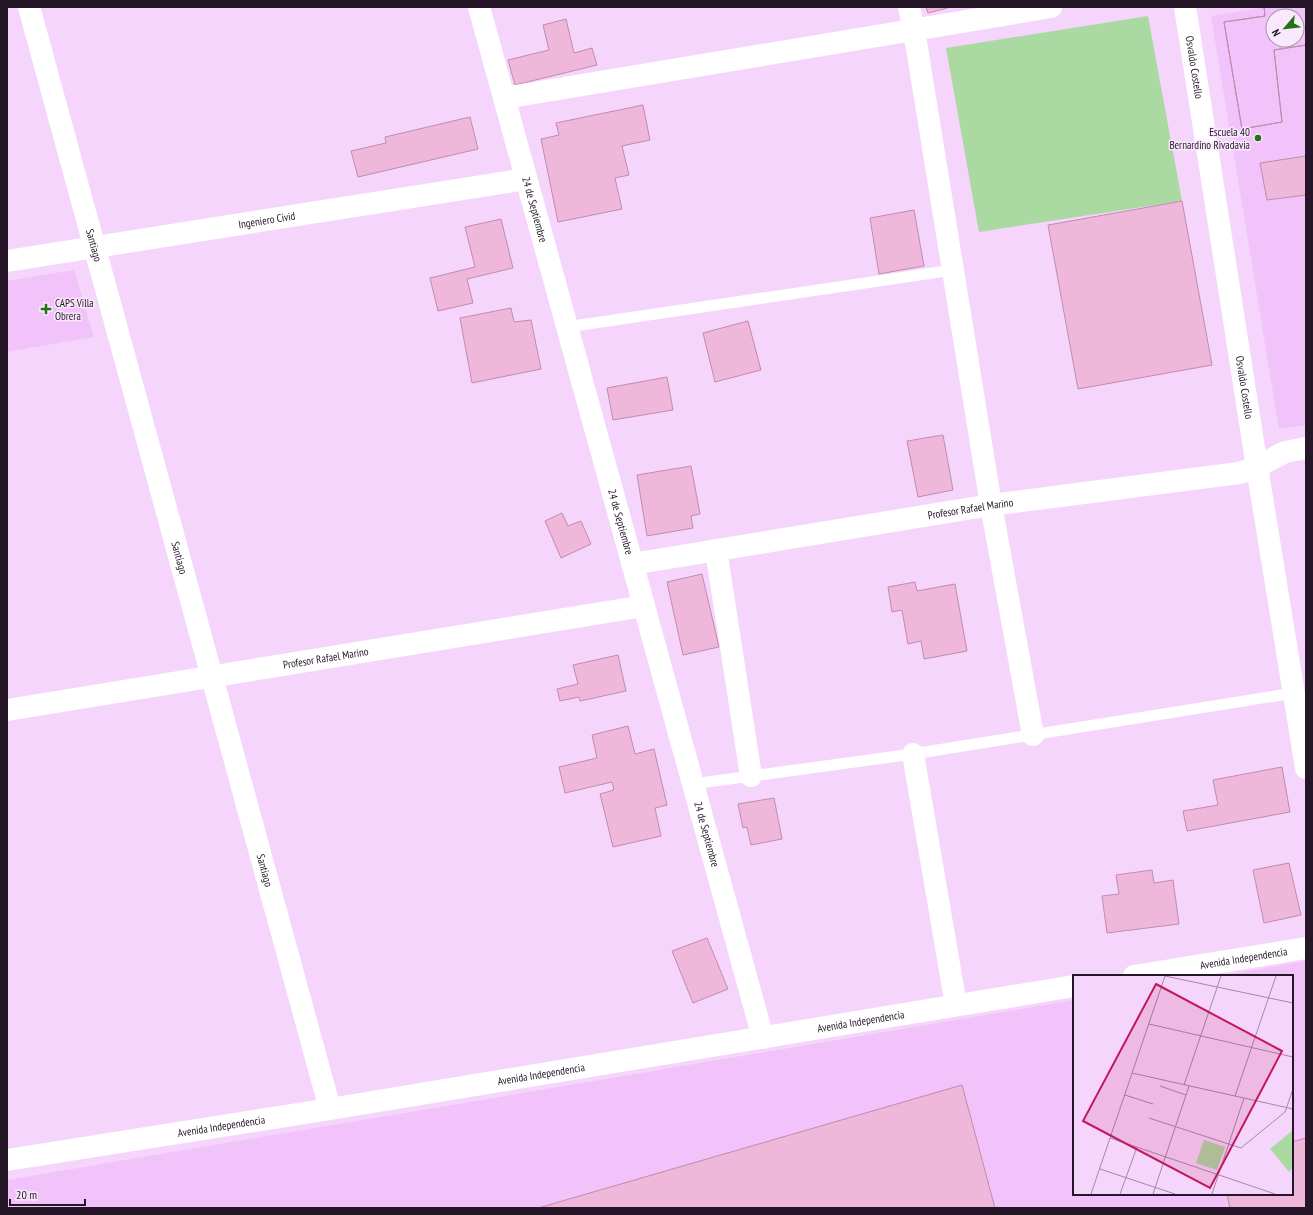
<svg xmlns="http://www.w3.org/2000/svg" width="1313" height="1215" font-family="'PT Sans Narrow',sans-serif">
	<rect width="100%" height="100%" fill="#f6d5fd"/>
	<path fill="#f1c3fa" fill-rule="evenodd" d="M1265,7H1306V425L1279,429L1211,16ZM1273,16H1297V40H1273Z
		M74,270L94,337L7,352V281Z
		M1306,961V1208H7V1180L1074,1000V1194H1292V976H1219Z"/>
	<path fill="#abd9a2" d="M1148,16L1182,201L979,232L946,48Z"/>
	<path fill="#efb7da" stroke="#c18bad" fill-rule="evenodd" d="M926,7H951L928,13Z
		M1264,7H1306V45L1274,50L1282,122L1242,129L1224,22L1265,16ZM1273,16H1297V40H1273Z
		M1264,7H1306V45L1274,50L1282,122L1242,129L1224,22L1265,16ZM1273,16H1297V40H1273Z
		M566,19L574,53L592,48L597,65L515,85L508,60L549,50L543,25Z
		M643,105L650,140L622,146L629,175L615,178L622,209L558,222L541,139L559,135L556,123Z
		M470,117L478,149L358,177L351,151L386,143L385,137Z
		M1306,156V195L1267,200L1260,163Z
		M1182,201L1212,365L1078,389L1048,225Z
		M914,210L924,266L879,274L870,218Z
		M501,219L513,268L467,279L473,303L438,311L430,278L475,267L465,227Z
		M511,308L514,322L531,320L541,369L472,383L460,318Z
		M748,321L761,370L715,382L703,333Z
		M667,377L673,410L613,420L607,388Z
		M943,435L953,490L918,497L907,441Z
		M691,466L700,514L691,516L693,528L647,536L637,475Z
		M562,513L568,526L581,521L591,544L561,558L545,521Z
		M702,574L719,647L683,655L667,582Z
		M915,582L917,591L955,584L967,651L924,659L921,641L908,644L902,610L892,612L888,587Z
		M618,655L626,691L580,701L579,697L560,701L557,689L578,684L573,665Z
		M628,726L635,754L654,749L667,805L655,808L661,836L613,847L600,794L614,790L612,782L565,793L559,767L597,758L592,735Z
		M1282,767L1290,812L1187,831L1183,811L1218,805L1213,780Z
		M774,798L782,839L751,845L747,827L743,828L738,804Z
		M1289,863L1301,915L1264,923L1253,870Z
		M1152,870L1154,883L1173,880L1179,924L1107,933L1102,896L1119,894L1116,875Z
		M707,938L728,989L693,1003L672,951Z
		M962,1085L995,1208H538Z
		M1306,1138V1208H1230L1227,1194H1292V1142Z"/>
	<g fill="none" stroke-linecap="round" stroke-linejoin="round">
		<path stroke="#fff" stroke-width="11" d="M567,327L953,270
			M693,784L913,754L1294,693"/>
		<g stroke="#fff" stroke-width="22">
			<path id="s1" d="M29,7L330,1109"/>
			<path id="s2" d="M479,7L763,1038"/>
			<path d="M909,7L914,30L991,505L1033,735"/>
			<path id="s3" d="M1185,7L1257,467L1306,768"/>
			<path d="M504,98L1051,7"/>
			<path id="s4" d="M7,261L526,179"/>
			<path d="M716,550L751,776"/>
			<path id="s5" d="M632,564L991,505L1239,473L1257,467L1285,452L1306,448"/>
			<path id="s6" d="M7,710L644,606"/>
			<path d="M913,754L956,1005"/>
		</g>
		<g stroke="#fff" stroke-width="22">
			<path id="s7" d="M1134,976L1306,948"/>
			<path id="s8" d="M7,1160L330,1109L1074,986"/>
		</g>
	</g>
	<g fill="#257116" stroke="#fae9fd" stroke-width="1.5">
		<circle cx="1258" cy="138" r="4"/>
		<path d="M44 303h4v4h4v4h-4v4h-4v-4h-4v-4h4z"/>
	</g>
	<g text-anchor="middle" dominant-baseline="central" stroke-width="3" stroke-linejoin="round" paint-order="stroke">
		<g font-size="11" fill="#251628" stroke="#fae9fd">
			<text stroke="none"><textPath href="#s3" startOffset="61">Osvaldo Costello</textPath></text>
			<text stroke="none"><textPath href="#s2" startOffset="210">24 de Septiembre</textPath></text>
			<text stroke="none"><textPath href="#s4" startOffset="263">Ingeniero Civid</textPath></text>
			<text stroke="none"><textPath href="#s1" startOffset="247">Santiago</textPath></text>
			<text stroke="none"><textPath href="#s3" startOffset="385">Osvaldo Costello</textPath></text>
			<text stroke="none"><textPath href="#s5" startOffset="343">Profesor Rafael Marino</textPath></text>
			<text stroke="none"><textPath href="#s2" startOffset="534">24 de Septiembre</textPath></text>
			<text stroke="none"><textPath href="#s1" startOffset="571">Santiago</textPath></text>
			<text stroke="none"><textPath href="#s6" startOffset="323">Profesor Rafael Marino</textPath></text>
			<text stroke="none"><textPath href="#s2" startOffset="858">24 de Septiembre</textPath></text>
			<text stroke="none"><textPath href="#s1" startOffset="895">Santiago</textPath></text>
			<text stroke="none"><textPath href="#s7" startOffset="111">Avenida Independencia</textPath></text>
			<text stroke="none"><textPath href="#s8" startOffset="865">Avenida Independencia</textPath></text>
			<text stroke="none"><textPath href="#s8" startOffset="541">Avenida Independencia</textPath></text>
			<text stroke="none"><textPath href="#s8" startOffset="217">Avenida Independencia</textPath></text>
		</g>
		<g font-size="11" fill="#251628" stroke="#fae9fd" text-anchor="end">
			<text x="1250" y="132">Escuela 40<tspan x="1250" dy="13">Bernardino Rivadavia</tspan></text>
			<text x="55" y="303" text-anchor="start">CAPS Villa<tspan x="55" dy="13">Obrera</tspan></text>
		</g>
	</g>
	<g transform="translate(1073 975)">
		<rect width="220" height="220" fill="#f6d5fd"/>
		<path d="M220,155V193L216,197L197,174ZM131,165L152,172L144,195L123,188Z" fill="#abd9a2"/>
		<path fill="none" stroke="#a289a8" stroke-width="1" d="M92,1L220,28M76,49L220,82M59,98L220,134M111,110L148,1M87,111L113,120M52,120L80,129M162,121L203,1M76,143L168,173L212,137L220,114M37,163L202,219M27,194L102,219M18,219L92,1M47,219L64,172M80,219L116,111M139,219L171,123"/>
		<path fill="#c2185b" fill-opacity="0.15" stroke="#c2185b" stroke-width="2" d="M83,9L209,76L137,213L10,146Z"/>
		<rect width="220" height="220" fill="none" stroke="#251628" stroke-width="2"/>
	</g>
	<rect width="1313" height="1215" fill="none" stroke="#251628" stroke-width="16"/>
	<g transform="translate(1285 28) rotate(242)"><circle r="19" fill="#fae9fd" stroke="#a595a8"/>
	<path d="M0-3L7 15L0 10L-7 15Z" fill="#257116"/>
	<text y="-6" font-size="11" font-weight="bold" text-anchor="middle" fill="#251628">N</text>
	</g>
	<path d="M10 1199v6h75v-6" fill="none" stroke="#251628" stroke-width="2"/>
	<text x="16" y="1199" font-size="12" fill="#251628" stroke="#fae9fd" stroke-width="3" paint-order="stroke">20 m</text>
</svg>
